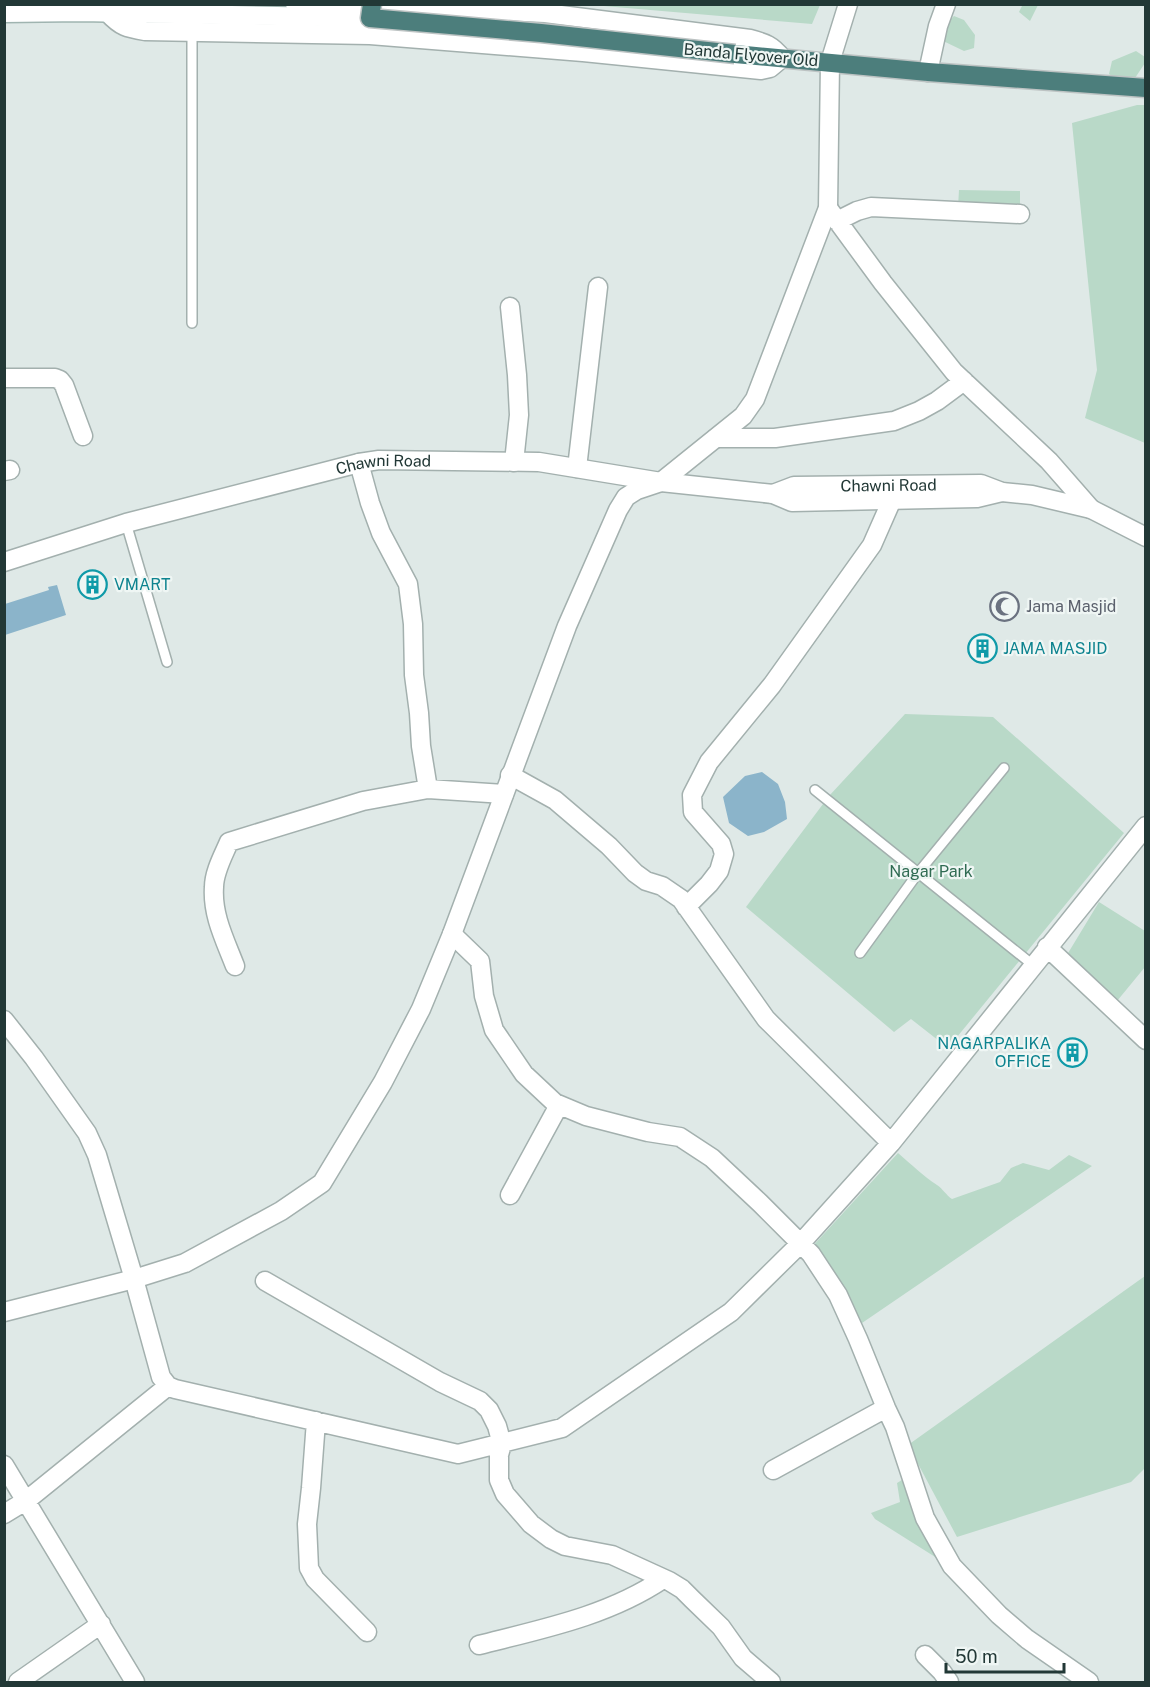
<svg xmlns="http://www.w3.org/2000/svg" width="1150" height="1687" font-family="'Public Sans',sans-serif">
	<rect width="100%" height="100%" fill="#dfe9e7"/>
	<path fill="#b9d9c8" d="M1023,4L1038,5L1030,21L1019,12Z
		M592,5L820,4V5L812,24Z
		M954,16L964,20L975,35L974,48L964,51L939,39L949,21Z
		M1136,51L1145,57V63L1129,87L1109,74L1112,61Z
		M1137,105H1146L1145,443L1085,418L1097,370L1072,123Z
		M959,190L1020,191V208L958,207Z
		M905,714L993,717L1124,833L948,1048L911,1019L894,1032L746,907L829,796Z
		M1099,902L1145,931V967L1108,1012L1059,968Z
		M898,1153C911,1164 923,1176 937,1185C943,1189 946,1195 952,1199L1000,1182L1011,1168L1023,1163L1049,1170L1069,1155L1092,1166L862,1323L811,1248Z
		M1145,1276V1468L1131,1482L957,1537L908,1445Z
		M915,1472L959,1572L875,1519L871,1513L900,1502L897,1483Z"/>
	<path fill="#8bb4ca" d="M57,585L66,615L5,635V604L49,590L48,587Z
		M762,772L778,784L785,802L787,819L764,832L748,836L729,823L723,797L745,776Z"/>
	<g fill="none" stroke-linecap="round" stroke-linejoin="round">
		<defs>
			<path id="service" d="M192,323V32
				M126,523L167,662
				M815,790L1033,965
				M860,953L918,873L1004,768"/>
			<path id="minor" d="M117,6L108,13C121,27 127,28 145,31L370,35L583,52L761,70L770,68L782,58C772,45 765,43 750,39L545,13L419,7L295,4
				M928,72L938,26L946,4
				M828,208L883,283L954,372L1049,461L1091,509
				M837,221L857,211L871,207L1020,214
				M510,307L517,375L519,415L514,462
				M4,378H55L60,380L64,385L83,436
				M716,438H775L894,421L919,411L937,401L964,381
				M359,463L370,503L381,533L408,584L413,624L414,675L419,713L421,746L428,789
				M577,468L598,287
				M4,471L10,470
				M510,775L555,800L609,846L635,873L646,881L662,886L681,899L766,1019L891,1143
				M686,907L709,884L719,871L724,854L721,844L693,812L692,795L709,762L772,685L872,545L898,486
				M452,934L480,961L484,996L494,1030L524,1074L555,1103L586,1116L648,1132L680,1137L712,1158L760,1203L811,1254L838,1295L858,1339L886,1408L895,1427L925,1518L952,1566L999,1615L1027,1639L1089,1682
				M1047,947L1146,1040
				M235,966C225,940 212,915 214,887C214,872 223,856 229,842L363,801L428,789L504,794
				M4,1020L34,1058L87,1133L97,1155L134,1279L161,1377L168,1386L175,1389L458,1454L562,1428L731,1312L800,1244L891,1143L1146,826
				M510,1195L559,1105
				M265,1281L440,1382L480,1401L489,1410L497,1426L502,1444L499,1455V1480L505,1494L531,1524L551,1539L565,1546L612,1555L669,1581L682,1589L692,1599L721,1627L743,1658L771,1682
				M316,1421L311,1488L307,1524L309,1568L315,1579L367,1632
				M4,1465L135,1682
				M773,1470L886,1408
				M4,1514L27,1500L168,1386
				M479,1645C542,1629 608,1616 663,1579
				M925,1655L942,1672L949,1682
				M18,1682L101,1624"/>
			<g id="tertiary">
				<path id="s1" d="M773,494L794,486L981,484L1002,492L1032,495L1091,509L1146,537"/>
				<path id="s2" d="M4,562L126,523L359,463L379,460L539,462L661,482L773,494L792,502L977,498L1002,492"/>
				<path d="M4,1312L134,1279L185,1263L281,1211L322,1183L383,1082L421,1009L452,934L567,626L618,510L626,497L637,490L661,482L743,416L755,399L828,208L830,62L848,4"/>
			</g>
			<path id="secondary" d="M4,13L82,12L370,18"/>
			<path id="trunk" d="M735,54L928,72L1146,88"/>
		</defs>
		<use href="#service" stroke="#a3b0ae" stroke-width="12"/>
		<use href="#minor" stroke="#a3b0ae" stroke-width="21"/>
		<use href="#tertiary" stroke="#a3b0ae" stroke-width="21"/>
		<use href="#secondary" stroke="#9fb4b0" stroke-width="21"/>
		<use href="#trunk" stroke="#bdc3c3" stroke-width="21"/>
		<use href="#service" stroke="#fff" stroke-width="9"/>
		<use href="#minor" stroke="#fff" stroke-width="18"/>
		<use href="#tertiary" stroke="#fff" stroke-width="18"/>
		<use href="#secondary" stroke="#fff" stroke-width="18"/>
		<use href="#trunk" stroke="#4c7e7c" stroke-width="18"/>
		<defs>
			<path id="trunk-bridge" d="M372,4L370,18L541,33L735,54"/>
		</defs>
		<use href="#trunk-bridge" stroke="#bdc3c3" stroke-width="21" stroke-linecap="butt"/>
		<use href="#trunk-bridge" stroke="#4c7e7c" stroke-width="18"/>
	</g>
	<defs>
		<symbol id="building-ring" viewBox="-11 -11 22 22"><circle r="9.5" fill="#eff6f4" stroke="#0f9aa8" stroke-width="1.5"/><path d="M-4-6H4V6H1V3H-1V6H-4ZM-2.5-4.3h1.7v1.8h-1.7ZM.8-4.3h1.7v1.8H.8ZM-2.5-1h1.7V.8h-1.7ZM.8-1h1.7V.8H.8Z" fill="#0f9aa8"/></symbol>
		<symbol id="mosque-ring" viewBox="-11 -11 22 22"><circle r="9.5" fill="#eff6f4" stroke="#6b7280" stroke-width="1.5"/><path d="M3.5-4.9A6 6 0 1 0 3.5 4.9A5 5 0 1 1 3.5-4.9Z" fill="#6b7280"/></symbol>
	</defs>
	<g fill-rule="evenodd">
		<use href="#building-ring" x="76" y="568" width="33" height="33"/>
		<use href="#mosque-ring" x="988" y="590" width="33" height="33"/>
		<use href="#building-ring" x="966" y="632" width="33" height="33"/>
		<use href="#building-ring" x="1056" y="1036" width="33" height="33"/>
	</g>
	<g text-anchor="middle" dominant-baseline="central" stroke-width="4.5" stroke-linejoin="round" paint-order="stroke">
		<g font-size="16" fill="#223836" stroke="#eff6f4">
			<text transform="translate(751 55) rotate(5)">Banda Flyover Old</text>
			<text stroke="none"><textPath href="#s2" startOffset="393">Chawni Road</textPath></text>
			<text stroke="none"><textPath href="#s1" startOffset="117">Chawni Road</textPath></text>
		</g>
		<g font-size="16" fill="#0d838f" stroke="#eff6f4" text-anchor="start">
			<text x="114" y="584">VMART</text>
			<text x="1003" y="648">JAMA MASJID</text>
			<text x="1051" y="1043" text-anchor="end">NAGARPALIKA<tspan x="1051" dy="18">OFFICE</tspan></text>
		</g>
		<g font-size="16" fill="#5b616d" stroke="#eff6f4" text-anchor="start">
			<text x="1026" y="606">Jama Masjid</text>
		</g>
		<g font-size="16" fill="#2f6b52" stroke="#eff6f4">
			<text x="931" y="871">Nagar Park</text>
		</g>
	</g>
	<rect width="1150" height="1687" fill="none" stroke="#223836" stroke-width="12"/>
	<path d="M946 1663v9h118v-9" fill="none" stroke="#223836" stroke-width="3"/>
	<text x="955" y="1663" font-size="18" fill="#223836" stroke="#eff6f4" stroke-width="4.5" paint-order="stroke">50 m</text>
</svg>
